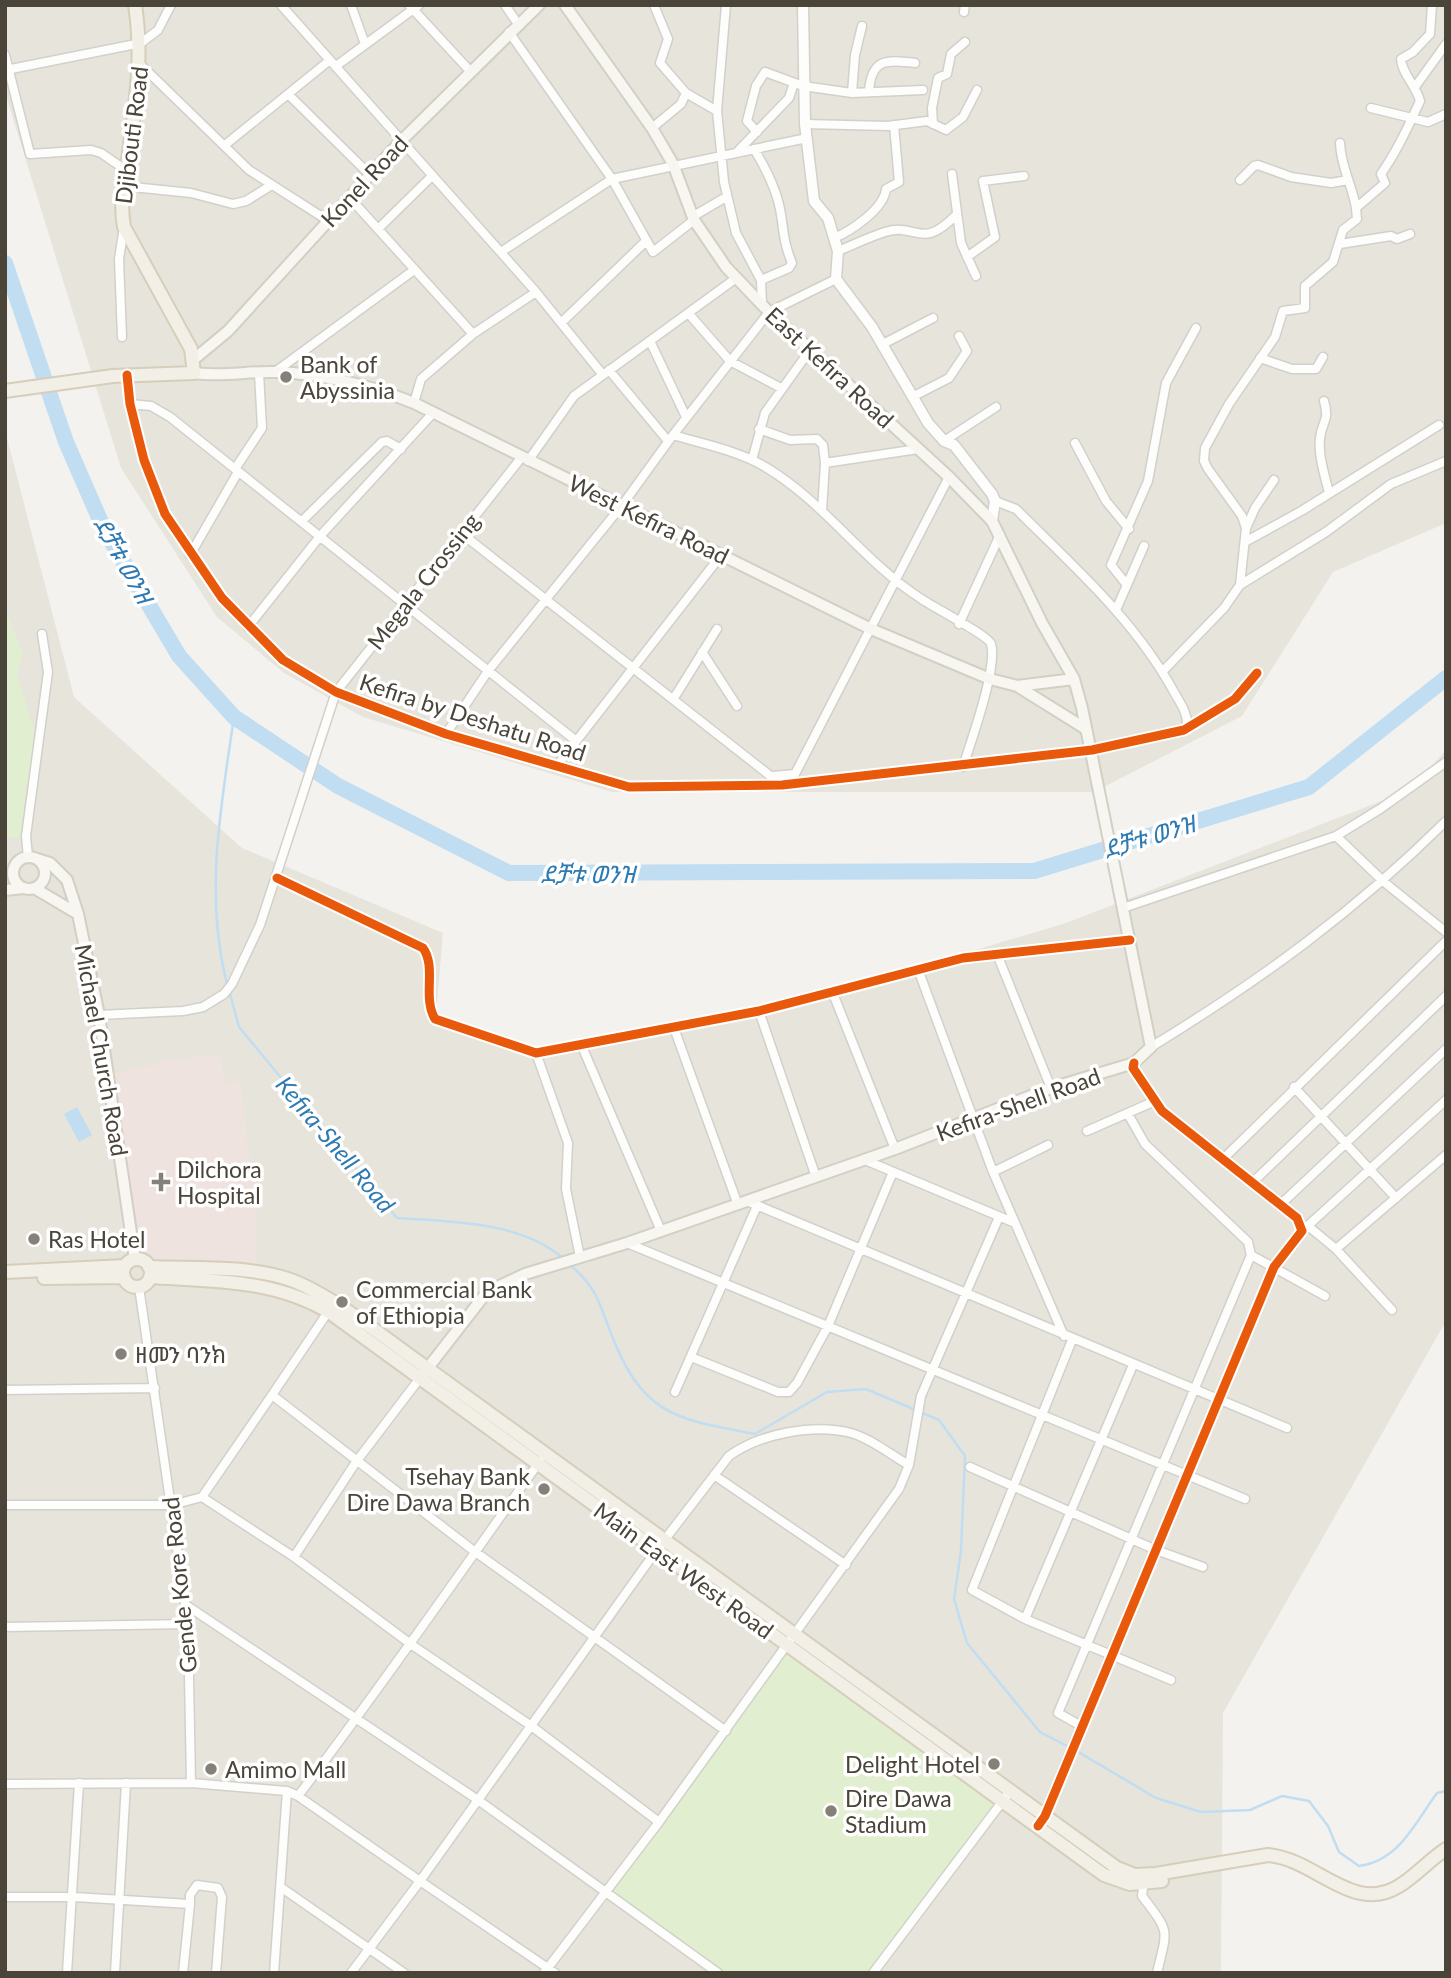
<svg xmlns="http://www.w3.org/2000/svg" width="1451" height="1978" font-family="Lato,'Noto Sans Ethiopic',sans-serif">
	<rect width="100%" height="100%" fill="#f4f2ee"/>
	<path fill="#e7e4dc" d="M5,5H1446V523L1333,572L1242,716L1094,792H612L363,717L284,673L217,617L121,468L7,99Z
		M5,430L74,697L242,848L443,933L436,1016L537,1057L791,1005L1066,923L1410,790L1446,750V1321L1223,1713L1221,1973H5Z"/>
	<path fill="#eee3df" d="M219,1054L227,1084L240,1080L256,1212V1266L153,1260L139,1249L113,1074L166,1061Z"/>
	<path fill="#e1eecf" d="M5,609L23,653L17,675L39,746L26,836L5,838Z
		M786,1644L1003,1799L873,1973H718L605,1892Z"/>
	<path fill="#c0ddf1" d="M77,1107L92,1135L79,1142L64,1114Z"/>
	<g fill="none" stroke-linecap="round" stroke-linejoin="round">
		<path stroke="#c0ddf1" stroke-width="2.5" d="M227,984C204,895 221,806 234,717
			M229,990L239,1027L397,1218C452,1222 521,1221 564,1259
			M569,1264C596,1287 598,1299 610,1331C642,1415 674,1419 755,1434L827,1392L866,1389L939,1420L965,1456L961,1551L954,1599L967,1643L1040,1732L1069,1747
			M1075,1750L1156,1798L1201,1812L1250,1810L1282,1796L1309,1801L1328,1826L1339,1852L1359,1866C1399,1861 1415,1823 1437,1793L1446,1791"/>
		<path stroke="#c0ddf1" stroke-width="16" d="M5,263L66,442L104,529L179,656L234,717L338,786L509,873L1034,871L1309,787L1446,678"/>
		<defs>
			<path id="minor" d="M281,5L536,292L603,375
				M351,5L365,44
				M409,5L470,71
				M505,5L518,24
				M654,5L668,39L660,63L686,93L717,111
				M726,5L717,111L724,182L736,233L761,280L762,304
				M964,12L965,5
				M509,32L612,179L653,252L694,220
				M5,55L30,154L91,150L101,153L127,171
				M141,65L249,170L327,220
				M336,66L419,5
				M11,69L141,43L158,30L171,5
				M1415,87L1446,44
				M869,92C871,59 886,59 915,63
				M852,93L855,55L862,26
				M288,94L370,175
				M1371,108L1428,122L1446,114
				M805,124L888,126L927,121L946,130L963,117L977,90
				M933,124L932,108L938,78L947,74L951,54L965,42
				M652,128L681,104L686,93
				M757,132L747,121L756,86L765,72L803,86L852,93L923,90
				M1340,143C1341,168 1352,184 1356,208
				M225,145L330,60
				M754,149C765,167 776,188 780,209C784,230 783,242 792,263L789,268L761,280
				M738,151L789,98L794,83
				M952,174L961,243L976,276
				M1240,180L1254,166L1258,165L1291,177L1331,183L1348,180
				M123,186L191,193L233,204L246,201L270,186
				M349,197L473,334
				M692,217L726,197
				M378,229L432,176
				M834,238C851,231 884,209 886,189L899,182L894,125
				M1340,244L1391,236L1397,239L1410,234
				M838,251C853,245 869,237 885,232C919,222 920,252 957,214
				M501,252L612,179L807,138
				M967,257L995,237L983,181L1024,176
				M689,314L730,361L781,388
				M561,323L646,241
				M122,337L119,259L124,227
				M650,341L686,417
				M883,344L933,318
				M1260,358L1292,369H1316L1323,357
				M609,370L668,441
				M275,372L414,270
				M127,375L130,404L144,460L165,514L222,598L283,660L336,692L446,734L629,787L782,785L1092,750L1184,730L1235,699L1257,673
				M914,396L949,378L967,351L959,336
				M1324,401C1330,421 1322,421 1320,438C1318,456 1325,476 1329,493
				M414,403L421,379L473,334L536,292
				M130,404L151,406L170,417L575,740
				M759,429L790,440L817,439L823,445L825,463
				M673,435C703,444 740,451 767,468C825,503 863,561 920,598C931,606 989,636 991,644C998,667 971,741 963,767
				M944,441L996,407
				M1075,443L1106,501L1129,529
				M752,460L765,413L810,350
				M528,461L574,396L735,279
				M235,469L262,428L259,373
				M995,501L1016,509C1073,566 1135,620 1174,692C1180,703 1188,713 1187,726
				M822,511L825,463L918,449
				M302,521L382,442L387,441L401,449
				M1246,528L1242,516L1208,469L1204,461L1205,448L1229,404L1275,337L1283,311L1305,308V286L1333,262L1343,230L1357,219L1356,208L1385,183L1381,174C1397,151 1408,127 1420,101C1416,85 1402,74 1401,59L1413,52L1430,34L1432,5
				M461,533L782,785
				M1245,542L1303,510L1439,425
				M190,555L238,472
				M1127,585L1111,565L1148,481L1166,383L1196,328
				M1240,585L1326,532L1391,484L1446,461
				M1116,610L1144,546
				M959,624L1000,535
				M248,627L321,535L433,413
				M702,652L737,706
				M1163,671L1224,608L1240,585L1246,528L1255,508L1274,480
				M674,698L717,629
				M446,734L488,671L623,504L673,435L769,312L836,279
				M556,767L722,554
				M773,776L795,774L949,477
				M1336,836L1384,882L1446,932
				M28,857L26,836L48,672L42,634
				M277,878L423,948C437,968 422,997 435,1019L536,1053L759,1011L963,958L1130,940
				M1123,908L1336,836L1380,809L1446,762
				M997,954L1051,1088
				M919,972L993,1172L1064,1336
				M832,991L895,1149
				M759,1011L816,1177
				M99,1015L183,1011L203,1007L224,994L232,984L260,925L336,692L521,458
				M674,1028L738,1205
				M581,1044L661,1231
				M1151,1047C1262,979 1353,913 1446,821
				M536,1053L568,1143L566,1189L580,1257
				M1294,1087L1396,1198
				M1087,1131L1155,1101
				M865,1160L1015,1223
				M1222,1160L1446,941
				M993,1172L1048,1145
				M1252,1183L1446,996
				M747,1201L1287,1428
				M1280,1205L1446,1049
				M1308,1226L1336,1249L1392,1310
				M1302,1231L1446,1100
				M627,1243L1245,1499
				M1336,1249L1446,1155
				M1251,1255L1325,1296
				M139,1287L188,1624L191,1783
				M330,1309L272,1395L474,1551L726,1731
				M1072,1340L972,1590L1025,1619L1171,1680
				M691,1357L778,1392H789L797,1383L828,1326L893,1172
				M5,1390L155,1388
				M675,1392L757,1206
				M970,1467L1156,1550L1203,1567
				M714,1475L846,1565
				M202,1497L272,1395
				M5,1505H172L202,1497L294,1557L412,1645L530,1725L659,1822
				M294,1557L356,1462L420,1378
				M186,1605L478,1800L718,1973
				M1025,1619L1133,1365
				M5,1627L188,1624
				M1083,1727L1058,1713L1251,1255L1248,1242L1145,1144L1128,1114
				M5,1784L191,1783L287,1791L298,1796L420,1881L351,1973
				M298,1796C382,1686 460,1573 540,1461
				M1144,1880L1142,1896C1170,1933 1168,1927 1157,1973
				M282,1888L404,1973
				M5,1897H74L190,1904V1895L197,1885L218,1888L222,1897L216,1973
				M67,1973L79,1783
				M115,1973L126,1783
				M183,1973L190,1904
				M274,1973L287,1791
				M544,1973L659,1822L899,1489L909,1465L921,1396L999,1217
				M555,1973L420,1881L656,1551L729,1456C759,1434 814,1423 851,1433C870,1438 891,1455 909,1465
				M873,1973L1011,1790"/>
			<path id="tertiary" d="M803,5L805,124L814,201L828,218L838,251L836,279L872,327L928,423L944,441L954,445L992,494L995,501L992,521
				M1043,1820L1274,1267L1302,1231L1297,1218L1162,1111L1133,1068L1134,1063"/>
			<path id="secondary" d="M193,360L228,331L400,142L539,5
				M194,373C222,377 248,371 276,372C324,374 369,385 414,403L871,629L990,679L1017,686L1086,729
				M1017,686L1074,679
				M13 873a16 16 0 1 1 32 0a16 16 0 1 1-32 0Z
				M37,859L50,863L67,880L78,914L99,1015L135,1260
				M34,888L78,914
				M5,890L24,888
				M424,1373L483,1297L495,1288L525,1274L627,1243L895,1149L1051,1088L1134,1063L1151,1047L1082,708L1074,679L1042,623L992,521L949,477L769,312L726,267L694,220L673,164L652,128L565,5"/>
			<path id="primary" d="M5,391L113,376L194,373L191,349L124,227C119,201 126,177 129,152C136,101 143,56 135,5
				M123 1273a14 14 0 1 1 28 0a14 14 0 1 1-28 0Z
				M149,1267C194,1269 244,1265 288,1279C328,1292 390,1342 427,1368L1117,1868L1135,1875L1156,1874L1268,1855C1316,1859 1353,1915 1399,1886C1416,1876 1429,1860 1446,1849
				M5,1272L125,1266
				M150,1277C213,1281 273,1279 329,1312L1104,1875L1130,1884L1162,1881
				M44,1278L124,1277"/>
		</defs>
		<use href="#minor" stroke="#d2d0cb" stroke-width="11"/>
		<use href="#tertiary" stroke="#d2d0cb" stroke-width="13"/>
		<use href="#secondary" stroke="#d3cfc5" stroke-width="14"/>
		<use href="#primary" stroke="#d6cebb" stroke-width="16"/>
		<use href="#minor" stroke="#fdfdfc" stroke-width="8"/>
		<use href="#tertiary" stroke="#fdfdfc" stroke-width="10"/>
		<use href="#secondary" stroke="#f7f6f1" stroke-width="10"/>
		<use href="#primary" stroke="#f2efe6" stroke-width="12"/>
		<defs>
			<path id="cycleway" d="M127,375L130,404L144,460L165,514L222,598L283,660L336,692L446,734L629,787L782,785L1092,750L1184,730L1235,699L1257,673
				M277,878L423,948C437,968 422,997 435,1019L536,1053L759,1011L963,958L1130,940
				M1038,1826L1045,1816L1274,1267L1302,1231L1297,1218L1162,1111L1133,1068L1134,1063"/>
		</defs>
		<use href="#cycleway" stroke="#fff" stroke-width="13"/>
		<use href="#cycleway" stroke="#e8590c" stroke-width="9"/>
	</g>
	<g fill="#868178" stroke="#fff" stroke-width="2.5">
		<circle cx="286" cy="377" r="7"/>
		<path d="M157.5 1171.5h7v7h7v7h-7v7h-7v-7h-7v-7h7z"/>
		<circle cx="34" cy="1239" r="7"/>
		<circle cx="342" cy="1302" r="7"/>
		<circle cx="121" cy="1354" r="7"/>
		<circle cx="544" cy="1489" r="7"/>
		<circle cx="994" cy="1764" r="7"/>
		<circle cx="211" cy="1769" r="7"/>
		<circle cx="831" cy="1811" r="7"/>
	</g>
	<g text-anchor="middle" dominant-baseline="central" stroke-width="7" stroke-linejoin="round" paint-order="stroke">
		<g font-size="23" fill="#4b4439" stroke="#fff">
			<text transform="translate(131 135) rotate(-83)">Djibouti Road</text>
			<text transform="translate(364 181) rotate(-47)">Konel Road</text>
			<text transform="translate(830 367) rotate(43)">East Kefira Road</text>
			<text transform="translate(649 519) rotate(26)">West Kefira Road</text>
			<text transform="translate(423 581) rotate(-52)">Megala Crossing</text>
			<text transform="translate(473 717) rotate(18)">Kefira by Deshatu Road</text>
			<text transform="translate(102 1050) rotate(80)">Michael Church Road</text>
			<text transform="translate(1018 1104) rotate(-20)">Kefira-Shell Road</text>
			<text transform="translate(684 1570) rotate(36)">Main East West Road</text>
			<text transform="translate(179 1585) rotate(-96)">Gende Kore Road</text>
		</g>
		<g font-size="23" fill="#4b4439" stroke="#fff" text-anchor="start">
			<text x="300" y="364">Bank of<tspan x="300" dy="26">Abyssinia</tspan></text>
			<text x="177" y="1169">Dilchora<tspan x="177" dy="26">Hospital</tspan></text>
			<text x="48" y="1239">Ras Hotel</text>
			<text x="356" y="1289">Commercial Bank<tspan x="356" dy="26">of Ethiopia</tspan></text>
			<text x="135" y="1354">ዘመን ባንክ</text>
			<text x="530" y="1476" text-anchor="end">Tsehay Bank<tspan x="530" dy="26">Dire Dawa Branch</tspan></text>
			<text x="980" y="1764" text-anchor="end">Delight Hotel</text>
			<text x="225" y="1769">Amimo Mall</text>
			<text x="845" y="1798">Dire Dawa<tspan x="845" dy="26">Stadium</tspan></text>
		</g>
		<g font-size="24" font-style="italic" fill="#2e7ab2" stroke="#fff">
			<text transform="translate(124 560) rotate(61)">ደቻቱ ወንዝ</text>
			<text transform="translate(1149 836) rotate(-17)">ደቻቱ ወንዝ</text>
			<text x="588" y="873">ደቻቱ ወንዝ</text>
			<text transform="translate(336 1144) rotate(50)">Kefira-Shell Road</text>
		</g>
	</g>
	<rect width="1451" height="1978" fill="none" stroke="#4b4439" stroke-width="14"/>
</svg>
